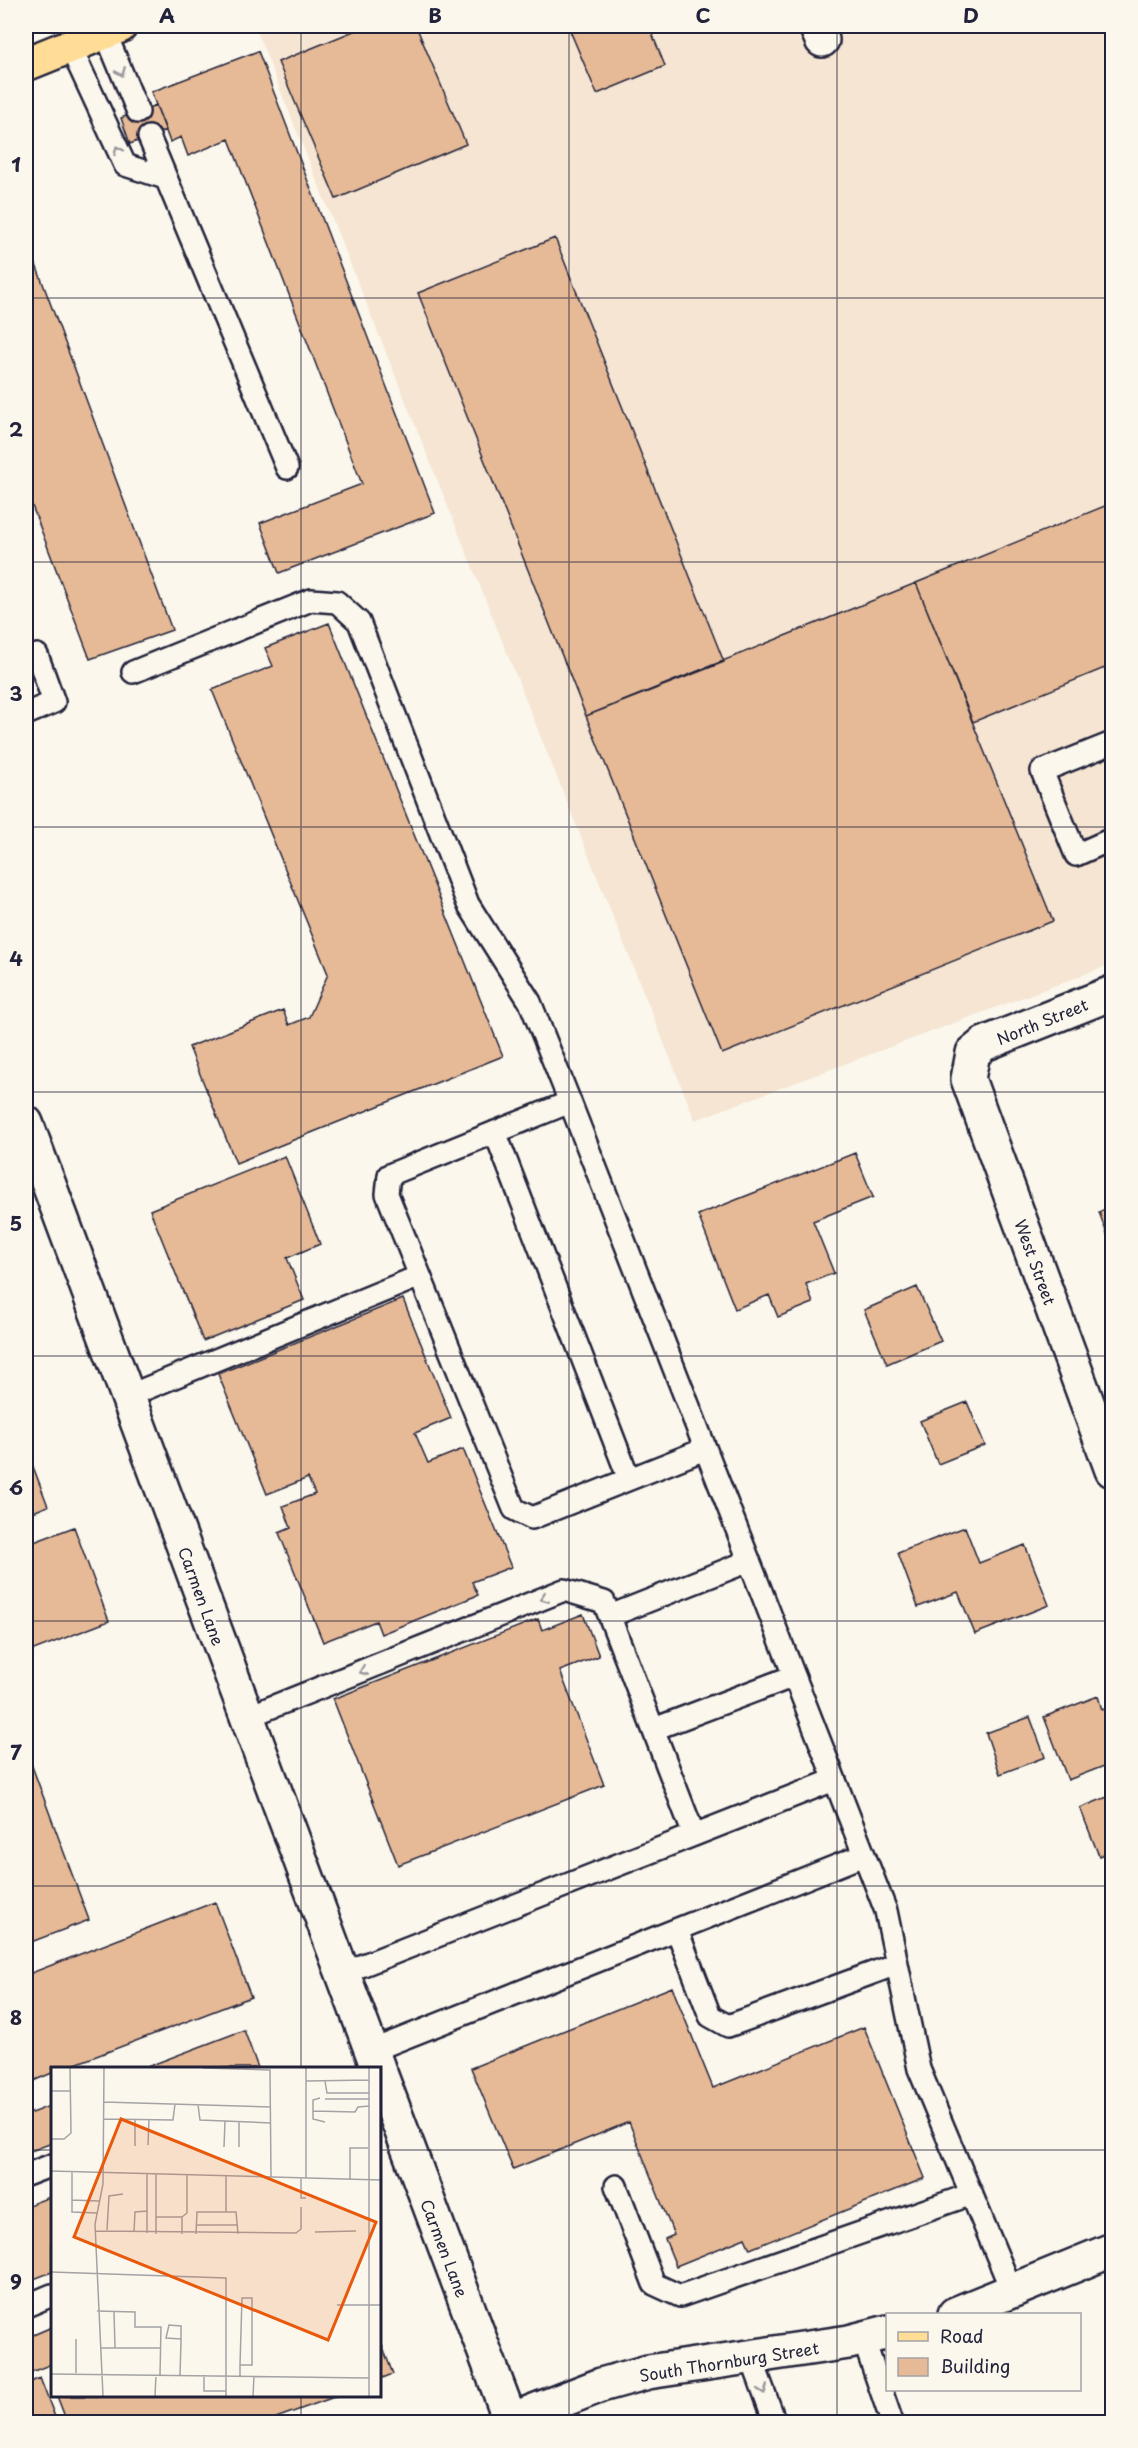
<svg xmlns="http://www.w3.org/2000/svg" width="1138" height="2448" font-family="'Playpen Sans',sans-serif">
	<rect width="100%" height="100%" fill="#fbf7ec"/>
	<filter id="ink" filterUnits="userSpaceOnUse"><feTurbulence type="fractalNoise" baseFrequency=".0167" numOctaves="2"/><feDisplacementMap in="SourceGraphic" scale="12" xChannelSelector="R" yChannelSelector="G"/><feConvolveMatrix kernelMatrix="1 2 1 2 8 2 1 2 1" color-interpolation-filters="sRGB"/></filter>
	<g filter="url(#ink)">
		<path fill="#f5e5d2" d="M273,26H1112V964L695,1120L257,32Z"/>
		<path fill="#e6ba96" stroke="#22223b" stroke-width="1.5" d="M366,26H416L466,144L336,199L278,62Z
			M568,26H649L665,66L597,94Z
			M258,51L435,513L279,573L260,523L362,484L229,139L188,156L181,137L170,142L151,92Z
			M156,105L166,130L130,144L121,118Z
			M26,238L172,630L90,659L26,490Z
			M555,238L724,662L586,716L418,293Z
			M1112,503V665L973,722L916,583Z
			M916,583L1053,921L722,1054L586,716Z
			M329,623L503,1056L236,1163L189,1047L283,1010L289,1025L309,1017L328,974L212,690L273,666L265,648Z
			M855,1153L873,1197L813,1221L834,1273L806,1284L813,1303L778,1317L769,1295L735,1309L698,1215Z
			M285,1156L320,1244L287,1258L304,1300L203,1341L150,1210Z
			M1112,1206V1248L1099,1212Z
			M917,1287L941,1341L887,1364L864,1310Z
			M403,1299L451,1418L415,1433L428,1463L463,1449L511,1567L472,1582L478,1595L381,1634L376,1621L323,1642L279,1533L291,1528L283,1506L315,1494L308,1478L267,1494L218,1374Z
			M967,1402L985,1445L938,1464L920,1421Z
			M26,1448L48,1506L26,1515Z
			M74,1527L109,1621L26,1653V1545Z
			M965,1527L979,1563L1025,1545L1049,1605L975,1634L958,1592L918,1607L898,1553Z
			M583,1614L599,1656L560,1671L604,1785L398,1865L333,1699L538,1619L542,1630Z
			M1098,1696L1102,1710L1108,1708L1112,1720V1763L1068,1780L1044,1717Z
			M1030,1717L1045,1757L1000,1774L986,1733Z
			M26,1750L89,1920L26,1944Z
			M1112,1795V1851L1099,1856L1080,1808Z
			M215,1902L251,1997L65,2068H52V2073L26,2084V1975Z
			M672,1987L713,2088L864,2027L925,2178L750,2249L745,2238L676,2266L665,2239L674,2235L629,2122L513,2169L471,2068Z
			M244,2030L258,2068H149V2066Z
			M52,2105V2143L26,2153V2115Z
			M52,2196V2272L26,2282V2206Z
			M52,2327V2364L26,2374V2338Z
			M380,2340L393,2374L380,2379Z
			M40,2378L57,2422H26V2384Z
			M57,2396H337L265,2422H67Z"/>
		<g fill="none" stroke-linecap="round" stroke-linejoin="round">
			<defs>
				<path id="lane" d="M105,32L138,112
					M70,46L125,165L165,178
					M149,137L287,468
					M133,672L311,600L337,602L359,622L468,904L530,1002L570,1102L886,1911L919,2069L1012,2291
					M26,714L54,702L37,655
					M1112,743L1042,771L1076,855L1112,839
					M570,1102L389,1175L387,1194L514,1509L532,1518L705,1449
					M495,1132L629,1479
					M128,1396L420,1276
					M610,1616L749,1561
					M247,1717L564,1590L604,1602L694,1835
					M654,1729L794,1676
					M677,1930L710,2016L728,2026L897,1964
					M343,1973L834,1780
					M371,2051L864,1855
					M26,2175L52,2165
					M616,2186L654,2284L680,2296L972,2194
					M26,2306L52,2295
					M863,2338L892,2422
					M751,2357L775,2422"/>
				<path id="street" d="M816,26L822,40
					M1112,993L984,1044L973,1053L968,1079L1112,1470
					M26,1123L378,2068
					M380,2073L511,2422
					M955,2314L1112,2250
					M506,2422L601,2385L648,2372L849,2342L888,2332"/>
				<path id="primary" d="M26,64L120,26"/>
			</defs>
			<use href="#lane" stroke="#22223b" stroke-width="26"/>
			<use href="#street" stroke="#22223b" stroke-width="38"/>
			<use href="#primary" stroke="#22223b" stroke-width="38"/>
			<use href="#lane" stroke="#fbf7ec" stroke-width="21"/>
			<use href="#street" stroke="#fbf7ec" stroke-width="33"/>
			<use href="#primary" stroke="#ffdd96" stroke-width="33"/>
		</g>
		<defs><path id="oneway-chevron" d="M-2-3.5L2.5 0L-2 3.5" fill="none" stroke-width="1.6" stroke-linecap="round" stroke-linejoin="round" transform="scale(1.5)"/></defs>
		<g stroke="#99979c">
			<use href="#oneway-chevron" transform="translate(121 72) rotate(68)"/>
			<use href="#oneway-chevron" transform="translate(118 150) rotate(-115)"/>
			<use href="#oneway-chevron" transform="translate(544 1598) rotate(158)"/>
			<use href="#oneway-chevron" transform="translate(363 1671) rotate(158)"/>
			<use href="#oneway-chevron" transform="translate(763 2390) rotate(70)"/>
		</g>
	</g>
	<path fill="none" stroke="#22223b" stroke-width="1.5" stroke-opacity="0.55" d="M301,26V2068M569,26V2422M837,26V2422M26,298H1112M26,562H1112M26,827H1112M26,1092H1112M26,1356H1112M26,1621H1112M26,1886H1112M26,2150H52M380,2150H1112M301,2396V2422"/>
	<g text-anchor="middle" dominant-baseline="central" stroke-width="6" stroke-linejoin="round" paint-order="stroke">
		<g font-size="16" fill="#22223b" stroke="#fbf7ec">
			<text transform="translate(1042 1021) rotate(-22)">North Street</text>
			<text transform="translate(1036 1262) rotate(70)">West Street</text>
			<text transform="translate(202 1596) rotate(70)">Carmen Lane</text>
			<text transform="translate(445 2248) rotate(69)">Carmen Lane</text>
			<text transform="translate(729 2361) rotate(-9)">South Thornburg Street</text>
		</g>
	</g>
	<g transform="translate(51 2067)">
		<rect width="330" height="330" fill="#fbf7ec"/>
		<path fill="none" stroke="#a4a2a5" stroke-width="1.5" d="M152,1L219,3L220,110M255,1V111M318,1V329M329,1L330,329M255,14L318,13M274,14L276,26H318M0,24H19M269,31L262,33V52L274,55M274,32H318M52,35L220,40M147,38L149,53L220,56M262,44L304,45L307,40L318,39M52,52L122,53L124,37M0,72H13L20,66L19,1M97,78L98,52M84,79V52M173,80L174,54M188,80V55M0,104L330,113M21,105V145L46,146M175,109V145M250,111V131H255M299,112V81H317M21,133L48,134M105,150H131M145,158H187M56,163L58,129L72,127M44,164L245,166L250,162V140M83,165L84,145L96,144M264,165L305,164M96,166V107M105,167V107M131,167V150L136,146V108M145,167L146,145H185L187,167M0,205L175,211V324M286,238H330M46,244L84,245V260H110L109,308M63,245L64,281M49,281H109M25,306V272M0,307L318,311M129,308L130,274V259L118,258L115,271L130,272M153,308V324H175V329M189,309V298H201V231H191L189,298M52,329L44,157L52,117L53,1M104,329L105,308M202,329L203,309"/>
		<path fill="#e8590c" fill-opacity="0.15" stroke="#e8590c" stroke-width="3" d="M70,52L325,155L277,273L23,170Z"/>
		<rect width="330" height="330" fill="none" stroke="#22223b" stroke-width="3"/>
	</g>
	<rect width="1138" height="2448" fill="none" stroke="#fbf7ec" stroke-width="66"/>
	<rect x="886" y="2313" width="195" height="78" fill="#fbf7ec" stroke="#a4a2a5" stroke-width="1.5"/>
	<rect x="898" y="2332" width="30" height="9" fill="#ffdd96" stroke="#a4a2a5" stroke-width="1.5"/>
	<text x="940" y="2343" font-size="18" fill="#22223b">Road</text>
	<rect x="898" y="2358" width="30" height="18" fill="#e6ba96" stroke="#a4a2a5" stroke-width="1.5"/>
	<text x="940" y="2373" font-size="18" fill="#22223b">Building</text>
	<rect x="33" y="33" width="1072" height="2382" fill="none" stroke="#22223b" stroke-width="2"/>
	<g font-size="20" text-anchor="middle" font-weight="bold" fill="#22223b">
		<text x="167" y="23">A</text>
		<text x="435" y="23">B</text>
		<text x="703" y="23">C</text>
		<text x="971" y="23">D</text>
		<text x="16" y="172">1</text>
		<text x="16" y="437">2</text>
		<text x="16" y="701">3</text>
		<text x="16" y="966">4</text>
		<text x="16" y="1231">5</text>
		<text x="16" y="1495">6</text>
		<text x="16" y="1760">7</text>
		<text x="16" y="2025">8</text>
		<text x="16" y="2289">9</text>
	</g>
</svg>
